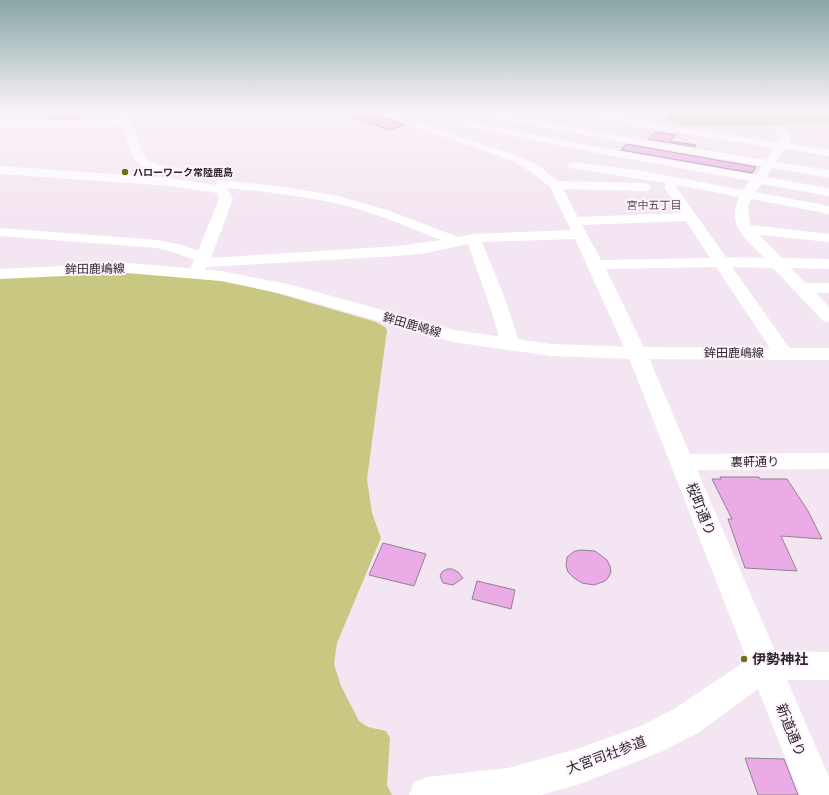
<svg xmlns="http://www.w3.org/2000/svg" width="829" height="795" font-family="'Asap Condensed','Noto Sans JP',sans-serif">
	<rect width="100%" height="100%" fill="#f3e5f1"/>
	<path fill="#c8c883" d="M678,110H829V124L685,126L667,121L665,111Z
		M126,271L242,283L376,322L385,327L387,330L367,479L372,513L381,538L337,643L334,664L341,686L359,721L368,727L386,731L390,738L387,785L392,795H0V277Z"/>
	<path fill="#eaabe6" stroke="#8f838e" d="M63,110L92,111L79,119H46Z
		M337,110H364L371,113L405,125L389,130L337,111Z
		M656,132L676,135L670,141L696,145L695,147L648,139Z
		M626,144L756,167L752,173L621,150Z
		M720,477H759L760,479H787L808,511L822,539L781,536L797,571L745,568L728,519H732L712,479H721Z
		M383,543L426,554L414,586L369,575Z
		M581,550L595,551L607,560L610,566L611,572L608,578L605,581L594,585L582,583L574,578L568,572L566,566L567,557L575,551Z
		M447,569H452L458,572L463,578L453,585L443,583L440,576L442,572Z
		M477,581L515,590L511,609L472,599Z
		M745,758L784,759L798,795H758Z"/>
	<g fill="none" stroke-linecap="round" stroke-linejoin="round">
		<path fill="#fff" fill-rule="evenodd" d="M115,110H140L138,112L125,114L132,123L142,152L147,160L160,165L183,169L185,172L183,175C176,176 168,174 161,173C130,166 131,153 123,126L0,127V121L119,120L113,112Z
			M369,110H382L521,157L539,166L558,181L645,183L649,184L651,187L649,190L645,191L563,189L578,217L681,213L664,187L666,183L569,168L567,166L569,164L573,162L637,170L743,190L750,181L597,153L462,126L457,123L458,121L462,120L597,147L756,175L762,166L615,141L479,115L474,112L476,110H482L615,135L766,160L774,148L639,127L614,120L550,113L545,110H574L610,114V110H620V115L640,121L778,142L781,138L774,129L779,126L783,127L791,138L788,143L829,150V156L784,149L776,162L829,170V178L772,168L766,177L829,188V196L762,184L755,192L829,206V214L751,199L748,207L750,225L829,234V242L759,235L782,258L829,259V269L791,268L806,283H829V293H816L829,307V322L823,321L773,268L732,267L793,353L790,357L783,359L776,357L716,267L606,269L649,358L690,454L829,453V469L697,470L775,651L829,652V680H787L829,777V795H800L758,689L698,733L663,751L580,784L541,795H409L414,782L427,777L508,768L580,748L643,725L674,709L747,660L629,358L575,239L482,242L506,301L520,345L518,349L511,351L504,349L502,345L488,301L468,244L426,253L398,256L206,267L202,276L196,278L190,276L188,273L194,260L173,252L157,248L0,236V228L157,240L182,245L198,251L219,199L217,193L170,186L0,174V166L170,178L216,185L217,181L221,180L278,186L334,195L387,210L458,237L473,234L571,230L550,187L531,172L513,161L371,112ZM677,185L739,197C726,227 746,238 764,258L726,257L676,187ZM227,188C267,192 307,196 346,206C379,214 410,228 441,240L398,246L211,258L233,199ZM686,221L710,258L601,260L582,225Z"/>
		<path fill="#fff" fill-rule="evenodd" d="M127,263L221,271L292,285L454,330L551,344L636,347L829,348V360L636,359L551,356L453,342L283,294L221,281L127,273L0,279V269Z"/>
	</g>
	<linearGradient id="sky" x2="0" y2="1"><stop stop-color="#87a7a5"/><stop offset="0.5" stop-color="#faf3f9"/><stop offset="1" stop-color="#faf3f9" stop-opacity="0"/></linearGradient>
	<rect width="829" height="221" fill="url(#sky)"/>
	<g fill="#716f11" stroke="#fef3fd" stroke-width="1.5">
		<circle cx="125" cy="172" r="4"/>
		<circle cx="744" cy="659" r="4"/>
	</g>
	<g text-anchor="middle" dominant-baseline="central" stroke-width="4" stroke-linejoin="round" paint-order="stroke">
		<g font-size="10" font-weight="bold" fill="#2d282d" stroke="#fef3fd" text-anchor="start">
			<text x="133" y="172">ハローワーク常陸鹿島</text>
		</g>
		<g font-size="11" fill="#584d57" stroke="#fef3fd">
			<text x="654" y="205">宮中五丁目</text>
		</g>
		<g font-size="12" fill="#2d282d" stroke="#fef3fd">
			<text transform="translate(95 269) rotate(-1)">鉾田鹿嶋線</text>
			<text transform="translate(412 325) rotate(16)">鉾田鹿嶋線</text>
			<text x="734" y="353">鉾田鹿嶋線</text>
			<text x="755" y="462">裏軒通り</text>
		</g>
		<g font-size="14" fill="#2d282d" stroke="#fef3fd">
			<text transform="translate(701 509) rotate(68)">桜町通り</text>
			<text transform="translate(791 730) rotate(68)">新道通り</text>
			<text transform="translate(606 755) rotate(-20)">大宮司社参道</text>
		</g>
		<g font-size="14" font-weight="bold" fill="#2d282d" stroke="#fef3fd" text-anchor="start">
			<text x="752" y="659">伊勢神社</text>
		</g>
	</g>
</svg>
